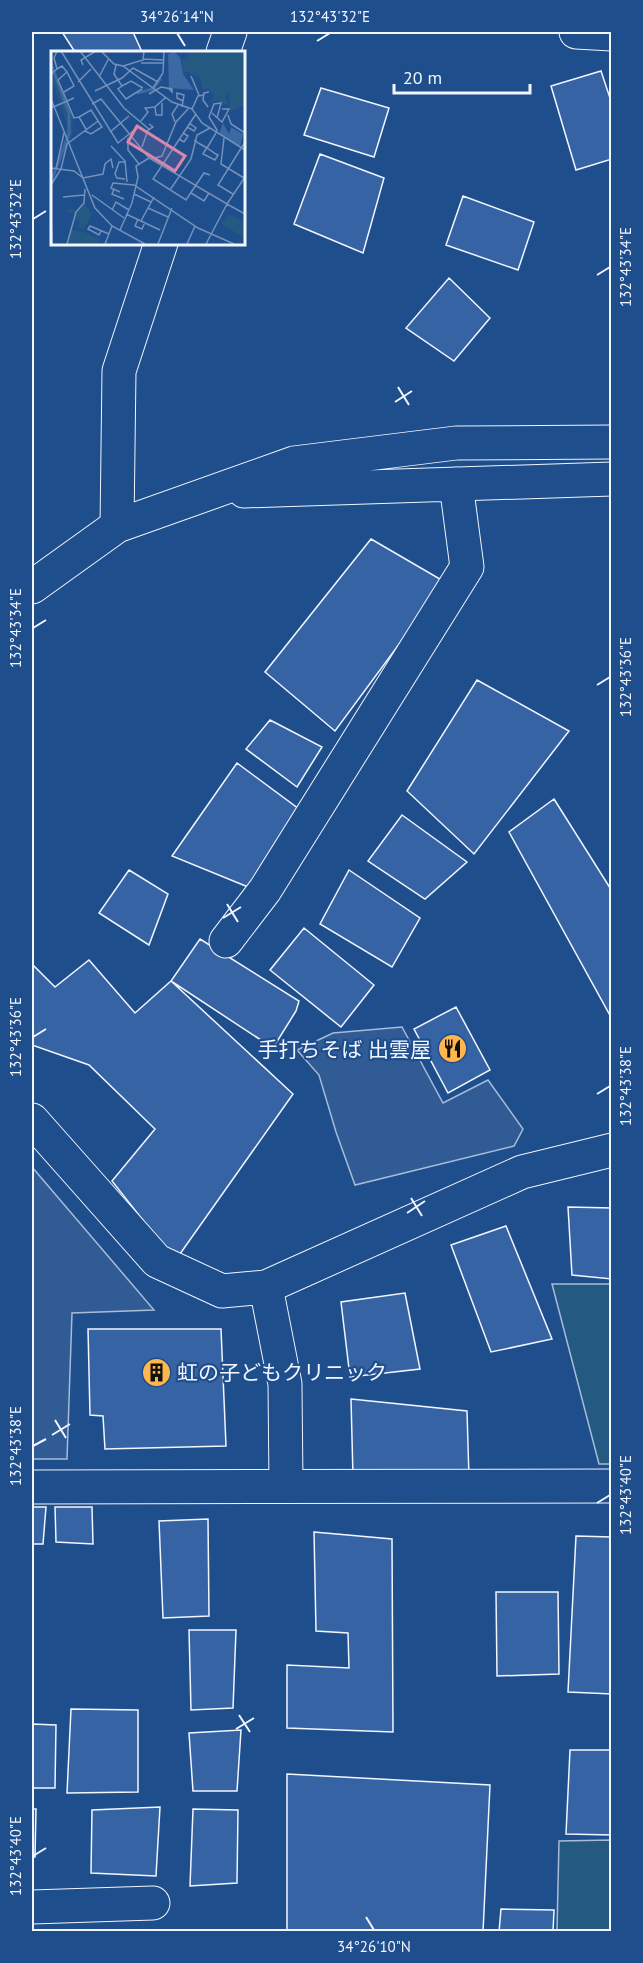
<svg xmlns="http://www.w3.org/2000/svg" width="643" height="1963" font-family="'PT Sans','Noto Sans JP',sans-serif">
	<rect width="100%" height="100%" fill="#1f4e8c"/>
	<path fill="#245a82" stroke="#a8bbd7" stroke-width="1.5" d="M552,1284H611V1464H599Z
		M611,1840V1931H557L559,1841Z"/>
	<path fill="#305b95" stroke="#a8bbd7" stroke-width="1.5" d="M402,1027L443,1103L488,1080L523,1129L514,1146L355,1185L336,1132L319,1075L297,1050L333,1033Z
		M32,1167L154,1310L72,1313L67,1459H32Z"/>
	<path fill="#3563a3" stroke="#f2f6ff" stroke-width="1.5" d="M62,32H133L142,52H75Z
		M601,71L612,104V159L576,170L551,86Z
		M321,88L389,108L374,157L304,135Z
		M320,154L384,178L363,253L294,224Z
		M463,196L534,222L518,270L446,245Z
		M449,278L490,318L454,361L406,328Z
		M371,539L445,582L335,731L265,672Z
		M477,680L569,731L474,854L407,791Z
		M270,720L322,747L297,787L246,749Z
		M237,763L299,809L253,889L172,856Z
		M554,799L612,891V1019L509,832Z
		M402,815L467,862L425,899L368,861Z
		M129,870L168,894L149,945L99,913Z
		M349,870L420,918L392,967L320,924Z
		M304,928L374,985L341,1027L270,970Z
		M200,939L299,1001L296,1011L273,1048L171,981Z
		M89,960L135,1013L171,981L293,1094L175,1261L112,1181L155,1129L89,1065L32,1045V964L55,987Z
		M456,1007L490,1070L448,1093L414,1029Z
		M568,1207L612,1208V1279L572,1275Z
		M506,1226L552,1339L491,1352L451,1245Z
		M405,1293L420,1369L350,1377L341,1302Z
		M88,1329H221L226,1446L105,1449L103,1416L90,1415Z
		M351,1399L467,1411L469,1478L353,1477Z
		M32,1507H46L43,1544H32Z
		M55,1507H92L93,1544L56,1542Z
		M208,1519L209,1616L163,1618L159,1521Z
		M314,1532L392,1539L393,1732L287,1728V1665L349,1668L348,1633L316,1631Z
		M576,1536L612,1537V1694L568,1692Z
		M496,1592H558L559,1674L497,1676Z
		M189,1630H236L233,1708L191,1710Z
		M71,1709L138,1710V1792L67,1793Z
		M32,1724L56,1725L55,1788H32Z
		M241,1730L237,1791H193L189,1733Z
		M570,1750H612V1835L566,1834Z
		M287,1774L490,1785L483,1932H287Z
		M160,1807L156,1876L91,1873L92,1810Z
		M32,1809H36L35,1857H32Z
		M193,1809L238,1810L237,1883L190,1886Z
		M501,1909L554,1910L553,1932H499Z"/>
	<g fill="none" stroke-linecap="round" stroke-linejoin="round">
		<defs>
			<path id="minor" d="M576,32L612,34
				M223,52L230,32
				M244,491L612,479
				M117,526L119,371L161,243
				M32,587L117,526L294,463L456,443L612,442
				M226,941L265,890L467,567L456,484
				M32,1120L157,1261L222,1291L266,1287L522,1172L612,1150
				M266,1287L285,1384L286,1486
				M32,1487L612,1486
				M32,1907L153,1903"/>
		</defs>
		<use href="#minor" stroke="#f2f6ff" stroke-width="35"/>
		<use href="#minor" stroke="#1f4e8c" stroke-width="33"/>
	</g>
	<path fill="none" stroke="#f2f6ff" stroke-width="2" d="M177,33L185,46M317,41L330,33M33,219L46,211M597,275L610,267M398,387L409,405M395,402L412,391M33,628L46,620M597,685L610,677M227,904L238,922M223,918L241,907M33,1037L46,1029M597,1094L610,1086M411,1198L422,1216M407,1213L425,1201M55,1420L66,1438M52,1435L70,1424M33,1446L46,1439M597,1503L610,1495M239,1715L250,1732M236,1729L254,1718M33,1856L46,1848M366,1917L374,1930"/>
	<defs>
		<symbol id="restaurant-disc" viewBox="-11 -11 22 22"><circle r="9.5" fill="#ffb74d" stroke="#1f4e8c"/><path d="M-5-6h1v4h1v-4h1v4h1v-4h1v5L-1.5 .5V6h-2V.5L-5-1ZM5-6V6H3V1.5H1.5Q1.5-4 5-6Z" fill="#111"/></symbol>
		<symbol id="building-disc" viewBox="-11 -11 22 22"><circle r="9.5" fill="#ffb74d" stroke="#1f4e8c"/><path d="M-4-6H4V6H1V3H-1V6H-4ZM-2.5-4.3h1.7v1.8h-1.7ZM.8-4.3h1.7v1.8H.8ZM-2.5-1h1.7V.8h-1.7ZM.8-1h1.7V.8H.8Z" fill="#111"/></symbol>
	</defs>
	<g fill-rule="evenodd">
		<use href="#restaurant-disc" x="436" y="1032" width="33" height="33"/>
		<use href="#building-disc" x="140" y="1356" width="33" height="33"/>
	</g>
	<g text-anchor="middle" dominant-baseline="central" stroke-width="4.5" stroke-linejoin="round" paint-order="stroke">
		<g font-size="21" fill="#f2f6ff" stroke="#1f4e8c" text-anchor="end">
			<text x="431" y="1049">手打ちそば 出雲屋</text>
			<text x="177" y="1372" text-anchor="start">虹の子どもクリニック</text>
		</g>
	</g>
	<g transform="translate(51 51)">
		<rect width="194" height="194" fill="#1f4e8c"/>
		<path d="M137,0H193V54L179,61L178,40L174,44L177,53L171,54L167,49L159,52L163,44L156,37L152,39L149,27L135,20L132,23L130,8H136ZM0,8L22,66L21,83L0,133L17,76L2,32ZM33,152L41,163L33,178L26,176L29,170L24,169L25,163L17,161L18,157L26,160ZM178,163L193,171V187L170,172ZM20,179L33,181L49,188L46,193H16Z" fill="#245a82"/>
		<path d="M123,1L129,6L132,23L143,39L118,37L117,3ZM172,72L178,83L180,76L192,83L189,96L168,83Z" fill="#3b69a3"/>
		<path fill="none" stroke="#3b69a3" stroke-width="3" d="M0,13L18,62V83L0,131M86,42L102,38L110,27"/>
		<path fill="none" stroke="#7391ba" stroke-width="1.5" d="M10,0L67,92L87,76M29,0L73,57L99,79M50,0L63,13L72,15L121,51L141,58L151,72L194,99M92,8L113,9M90,12H113M32,14L30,9L45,0M65,14L63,23L71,35L80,30L92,37M72,15L92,9L93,0M6,18L11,15L16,21L7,29L23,67L28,66L35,78M0,23L6,18L3,7L6,0M140,25L148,44M48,26L58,7M27,31L40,18M71,35L67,38L75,48L91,38M102,37L112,22L113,0M44,40L71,27L82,17L107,31M13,41L23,35L16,21M98,43L110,36L121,38V41L118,38M0,48L44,157L61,175L94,193M41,53L50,48L98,107L176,153L194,126M104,56L105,64H111V52M131,56L133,44L126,42V47L132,50M157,56L152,49L153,42L158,41M0,57L23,47M141,58L147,45L153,44M161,62L171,71L178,58H171M145,63L102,128L135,149L153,122L159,124M177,64L180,73L194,82M28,66L40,59L51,76L40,83L34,80M90,70L97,61L94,57L104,56L115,46M124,71L121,63L127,54M136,76L143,80L145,77L138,72M59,81L78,65M77,87V99L88,113M173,87L170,113L193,127M128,88L133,91L137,85L132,82M143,89L149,93L156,97L165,103L167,104L164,109L152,103L153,101L156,97L165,82L166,80V79L158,66L163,53L170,52L166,67M60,95L74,110L76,131M91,96L97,79L102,76L98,73M100,108L111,105L125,71L137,58M74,111H68L64,123L66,127L74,128M0,117L23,120L32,127L52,123L54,113L60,108L62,117M5,118L13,82M0,134L10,118L16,93L47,70M63,138L61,143L73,148M119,139L140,108L146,84L159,77M69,141L60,137L62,132L83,134L147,177L183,193M140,142L153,150L158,142M83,143L100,151M182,143L167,134L194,91M41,144L73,167M12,146L33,144M97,157L117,166M61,159L65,151L78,159M75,163L109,179M0,165L1,193M87,168L84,175L91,178L94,171M90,170L103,146M69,179L81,152L87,126L85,115L98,107M50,180L48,184L37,178L39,175L58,183M16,193L25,161L33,152L34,138M54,193L61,175M107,193L121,157M136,193L144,175M155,193L176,153L194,163"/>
		<path fill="#da87ad" fill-opacity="0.15" stroke="#da87ad" stroke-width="3" d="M86,75L134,105L124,120L77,91Z"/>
		<rect width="194" height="194" fill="none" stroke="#f2f6ff" stroke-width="3"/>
	</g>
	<rect width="643" height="1963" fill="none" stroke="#1f4e8c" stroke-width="66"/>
	<path d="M394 84v9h136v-9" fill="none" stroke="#f2f6ff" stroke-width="3"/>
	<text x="403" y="84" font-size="18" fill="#f2f6ff" stroke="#1f4e8c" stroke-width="4.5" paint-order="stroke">20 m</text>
	<rect x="33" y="33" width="577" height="1897" fill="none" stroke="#f2f6ff" stroke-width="2"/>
	<g font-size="15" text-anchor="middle" fill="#f2f6ff">
		<text x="177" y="22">34°26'14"N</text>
		<text x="330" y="22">132°43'32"E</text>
		<text transform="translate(16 219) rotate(-90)" y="5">132°43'32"E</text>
		<text transform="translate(626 267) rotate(-90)" y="5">132°43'34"E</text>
		<text transform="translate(16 628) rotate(-90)" y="5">132°43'34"E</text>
		<text transform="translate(626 677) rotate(-90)" y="5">132°43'36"E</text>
		<text transform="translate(16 1037) rotate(-90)" y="5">132°43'36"E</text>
		<text transform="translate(626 1086) rotate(-90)" y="5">132°43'38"E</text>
		<text transform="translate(16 1446) rotate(-90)" y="5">132°43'38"E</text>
		<text transform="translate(626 1495) rotate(-90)" y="5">132°43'40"E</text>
		<text transform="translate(16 1856) rotate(-90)" y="5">132°43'40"E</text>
		<text x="374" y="1952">34°26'10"N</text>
	</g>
</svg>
